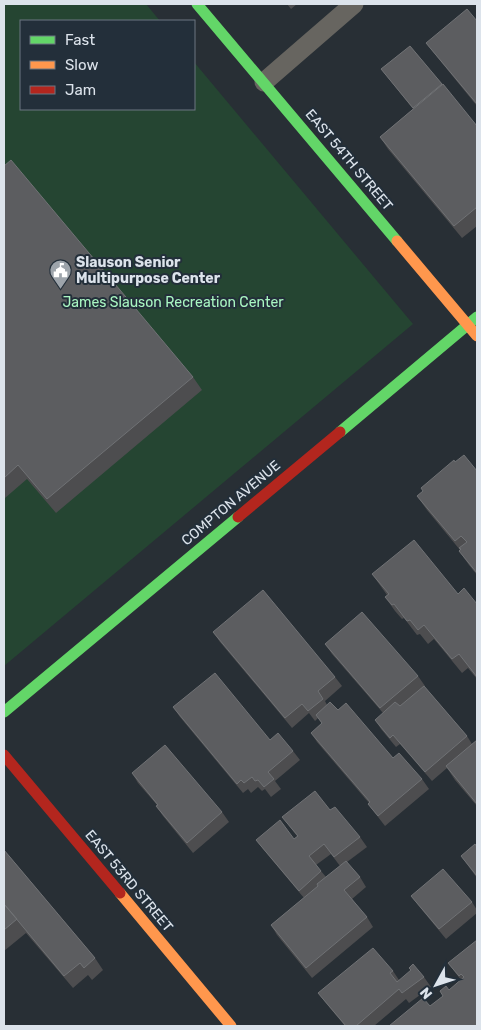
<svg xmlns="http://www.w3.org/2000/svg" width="481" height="1030" font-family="Rubik,sans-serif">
	<rect width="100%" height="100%" fill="#282f35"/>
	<path fill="#254532" d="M4,4H146L160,21H21V109H194V62L413,324L4,666Z"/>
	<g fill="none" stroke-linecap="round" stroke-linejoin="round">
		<path stroke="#676560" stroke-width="19" d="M264,82L354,4"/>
		<path stroke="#63d668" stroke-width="11" d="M197,4L397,241
			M340,432L477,317
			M4,712L238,517"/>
		<path stroke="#ff974d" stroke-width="11" d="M397,241L477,336
			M120,893L231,1026"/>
		<path stroke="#b3261e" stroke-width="11" d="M238,517L340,432
			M4,755L120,893"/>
	</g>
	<path fill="#4d4d4f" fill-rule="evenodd" d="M287,4H297L291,9Z
		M477,21V106L433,52L426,43Z
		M410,46L477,126V226L462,238L388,149L380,137L413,109L381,69Z
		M4,166L193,377L202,390L56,513L27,479L5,498L4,496Z
		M455,462L477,471V575L469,565L459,551L460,550L427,510L417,496Z
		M372,574L458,594L477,604V679L468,668L462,673L434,639L428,644L420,634L417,635L404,618L402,619L395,611L385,597L387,595Z
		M213,632L335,677L342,686L325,701L327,705L338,710L393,758L422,779L429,789L385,826L368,804L369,803L317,742L311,733L322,724L318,718L315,721L309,713L292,728L220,642Z
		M325,644L418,676L425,686H424L467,736L472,744L477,740V806L455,780L447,768L432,781L400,744L396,747L381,729L375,720L383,713L332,654Z
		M173,707L270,740L293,751L300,760L275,781L281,789L271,797L265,789L262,791L258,787L251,793L248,789L243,793L180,717Z
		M132,773L222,812L229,822L193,853L163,816L156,806L157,805L138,783Z
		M330,810L360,837L367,847L347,862L360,877L366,887L352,899L367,917L373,927L312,978L277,935L271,925L304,898L263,849L256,840L294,839L297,836L282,817ZM331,854L340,866L326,877L316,865Z
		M477,847V878L461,856Z
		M4,850L95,958L103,970L92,980L88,975L73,988L26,933L4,951Z
		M411,896L472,902L477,910V913L446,939L418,905Z
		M477,940V1026H389L430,1006L443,996L440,991L449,990L461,980L448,963Z
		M393,971L399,980L424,977L431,987L409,1003L406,999L374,1026H345L325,1002L318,993Z"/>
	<path fill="#5c5d60" stroke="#707275" d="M467,9L477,21V104L426,43Z
		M410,46L442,84L413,108L381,69Z
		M443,84L477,126V207L454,226L380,137Z
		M11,160L193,377L47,499L18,465L4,478V166Z
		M464,455L477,471V573L459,551L461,549L459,548L467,542L461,536L455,541L417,496L423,491L421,488L454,460L455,462Z
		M414,540L458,594L464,588L477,604V677L459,654L452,659L424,625L418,630L410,620L407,621L394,604L392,605L385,597L389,594L372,574Z
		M263,590L335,677L318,691L323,699L308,711L302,704L285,718L213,632Z
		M362,612L418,676L380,708L325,644Z
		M215,673L270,740L278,733L293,751L268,772L274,779L264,787L258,780L255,781L252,777L244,783L241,780L237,784L173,707Z
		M424,686L467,736L425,772L393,735L390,738L375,720L395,702L400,706Z
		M330,702L338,710L346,703L393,758L399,753L422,779L378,816L368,804L370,802L311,733L322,723L316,715Z
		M477,740V804L446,766Z
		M165,745L222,812L187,843L156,806L158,805L132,773Z
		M315,791L330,810L335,807L360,837L334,857L324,844L309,856L321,871L299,891L256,840L280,820L294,839L298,836L282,817Z
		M475,844L477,847V876L461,856Z
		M4,850L95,958L84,968L80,963L64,976L4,904Z
		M346,861L360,877L344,890L367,917L306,968L271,925L318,886L317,884Z
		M443,869L472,902L439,929L411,896Z
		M4,904L17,919L4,930Z
		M477,940V1025L475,1026H389L423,998L430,1006L443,996L440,991L446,986L449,990L464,977L461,974L459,976L448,963Z
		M373,948L393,971L390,973L397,982L411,970L409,968L413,964L424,977L402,993L399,989L356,1026H346L318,993Z"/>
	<defs>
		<symbol id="civic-pin" viewBox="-11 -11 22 30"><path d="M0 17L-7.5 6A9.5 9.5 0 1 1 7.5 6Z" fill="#9da4ab" stroke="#232f3a"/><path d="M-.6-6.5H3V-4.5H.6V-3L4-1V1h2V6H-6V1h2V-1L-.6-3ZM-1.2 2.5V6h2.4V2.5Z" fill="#fff"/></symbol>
	</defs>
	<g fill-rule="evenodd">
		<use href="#civic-pin" x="48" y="258" width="25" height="34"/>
	</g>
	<g text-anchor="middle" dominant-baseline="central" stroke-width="4" stroke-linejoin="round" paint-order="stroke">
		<g font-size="14" fill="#dce3eb" stroke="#232f3a">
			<text transform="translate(349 160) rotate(50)">EAST 54TH STREET</text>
			<text transform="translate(231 503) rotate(-40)">COMPTON AVENUE</text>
			<text transform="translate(129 881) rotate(50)">EAST 53RD STREET</text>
		</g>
		<g font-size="14" font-weight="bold" fill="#dce3eb" stroke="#232f3a" text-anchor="start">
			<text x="76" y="262">Slauson Senior<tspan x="76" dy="16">Multipurpose Center</tspan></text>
		</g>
		<g font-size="14" fill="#a9f6c2" stroke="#232f3a">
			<text x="173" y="302">James Slauson Recreation Center</text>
		</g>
	</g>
	<rect width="481" height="1030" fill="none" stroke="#dce3eb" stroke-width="10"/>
	<rect x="20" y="20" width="175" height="90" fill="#232f3a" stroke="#6d7781"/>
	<rect x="30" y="36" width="25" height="8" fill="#63d668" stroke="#6d7781"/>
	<text x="65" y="45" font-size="15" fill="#dce3eb">Fast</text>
	<rect x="30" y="61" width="25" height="8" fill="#ff974d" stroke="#6d7781"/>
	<text x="65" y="70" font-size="15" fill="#dce3eb">Slow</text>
	<rect x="30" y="86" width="25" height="8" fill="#b3261e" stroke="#6d7781"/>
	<text x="65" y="95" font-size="15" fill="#dce3eb">Jam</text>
	<g transform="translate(436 985) rotate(230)" stroke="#232f3a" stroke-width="4" paint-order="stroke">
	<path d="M0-4L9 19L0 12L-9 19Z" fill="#dce3eb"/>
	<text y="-8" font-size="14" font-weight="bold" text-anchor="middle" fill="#dce3eb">N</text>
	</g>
</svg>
